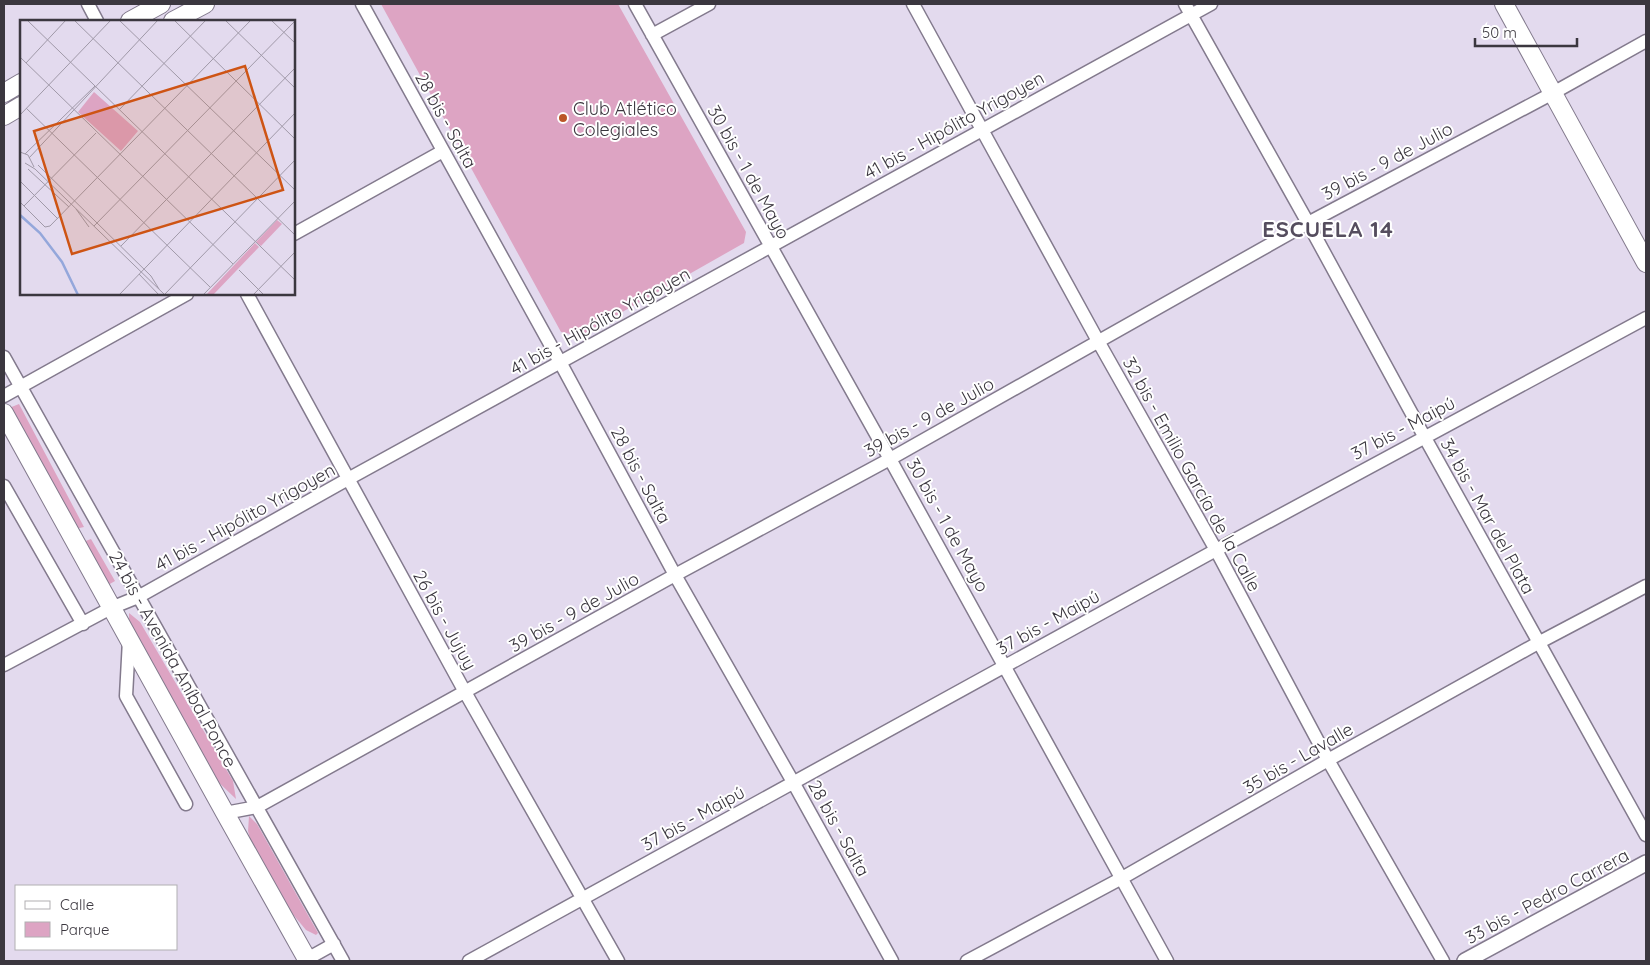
<svg xmlns="http://www.w3.org/2000/svg" width="1650" height="965" font-family="Quicksand,sans-serif">
	<rect width="100%" height="100%" fill="#e3daee"/>
	<path fill="#dda4c3" d="M381,4H618L746,232L744,243L580,336L561,332Z
		M19,404L84,527L75,529L9,408Z
		M91,539L115,581L108,585L83,542Z
		M129,613L140,622L233,781L236,799L212,776L129,625Z
		M249,816L257,824L318,933L316,935L306,930L291,912L250,839L248,831Z"/>
	<g fill="none" stroke-linecap="round" stroke-linejoin="round">
		<defs>
			<path id="minor" d="M88,4L97,21
				M362,4L560,362L675,575L793,782L892,961
				M635,4L890,459L1167,961
				M913,4L1098,341L1216,550L1328,760L1443,961
				M1185,4L1308,223L1424,436L1646,835
				M652,35L709,4
				M294,234L443,151
				M247,294L465,692L618,961
				M4,357L343,961
				M4,396L187,294
				M4,486L83,624
				M129,640L126,696L186,804
				M4,665L111,608L138,597L348,479L1211,4
				M225,813L257,807L675,575L890,459L1308,223L1553,93L1646,41
				M307,959L334,944
				M469,961L1216,550L1646,318
				M967,961L1122,878L1328,760L1538,643L1646,586"/>
			<path id="tertiary" d="M1465,961L1646,863"/>
			<path id="secondary" d="M1504,4L1646,263
				M130,21L161,4
				M173,21L205,4
				M4,93L21,83
				M4,116L21,106
				M4,413L225,813L308,961"/>
		</defs>
		<use href="#minor" stroke="#837a8d" stroke-width="15"/>
		<use href="#tertiary" stroke="#837a8d" stroke-width="18"/>
		<use href="#secondary" stroke="#837a8d" stroke-width="20"/>
		<use href="#minor" stroke="#fff" stroke-width="12"/>
		<use href="#tertiary" stroke="#fff" stroke-width="15"/>
		<use href="#secondary" stroke="#fff" stroke-width="18"/>
	</g>
	<circle fill="#bb5627" stroke="#fff" stroke-width="2" cx="563" cy="118" r="5"/>
	<g text-anchor="middle" dominant-baseline="central" stroke-width="4" stroke-linejoin="round" paint-order="stroke">
		<g font-size="18" fill="#3b373f" stroke="#fff" text-anchor="start">
			<text x="573" y="108">Club Atlético<tspan x="573" dy="21">Colegiales</tspan></text>
		</g>
		<g font-size="18" fill="#3b373f" stroke="#fff">
			<text transform="translate(446 120) rotate(61)">28 bis - Salta</text>
			<text transform="translate(954 125) rotate(-29)">41 bis - Hipólito Yrigoyen</text>
			<text transform="translate(1387 161) rotate(-28)">39 bis - 9 de Julio</text>
			<text transform="translate(749 172) rotate(61)">30 bis - 1 de Mayo</text>
			<text transform="translate(600 321) rotate(-29)">41 bis - Hipólito Yrigoyen</text>
			<text transform="translate(929 417) rotate(-29)">39 bis - 9 de Julio</text>
			<text transform="translate(1403 428) rotate(-28)">37 bis - Maipú</text>
			<text transform="translate(1192 474) rotate(61)">32 bis - Emilio García de la Calle</text>
			<text transform="translate(641 475) rotate(62)">28 bis - Salta</text>
			<text transform="translate(1488 516) rotate(61)">34 bis - Mar del Plata</text>
			<text transform="translate(245 517) rotate(-29)">41 bis - Hipólito Yrigoyen</text>
			<text transform="translate(948 525) rotate(61)">30 bis - 1 de Mayo</text>
			<text transform="translate(574 612) rotate(-29)">39 bis - 9 de Julio</text>
			<text transform="translate(445 620) rotate(61)">26 bis - Jujuy</text>
			<text transform="translate(1048 622) rotate(-29)">37 bis - Maipú</text>
			<text transform="translate(173 659) rotate(61)">24 bis - Avenida Aníbal Ponce</text>
			<text transform="translate(1298 758) rotate(-30)">35 bis - Lavalle</text>
			<text transform="translate(693 818) rotate(-29)">37 bis - Maipú</text>
			<text transform="translate(839 828) rotate(61)">28 bis - Salta</text>
			<text transform="translate(1547 896) rotate(-28)">33 bis - Pedro Carrera</text>
		</g>
		<g font-size="22" font-weight="bold" letter-spacing="1" fill="#554d5e" stroke="#fff">
			<text x="1328" y="229">ESCUELA 14</text>
		</g>
	</g>
	<g transform="translate(20 20)">
		<rect width="275" height="275" fill="#e3daee"/>
		<path d="M74,72L118,111L101,131L58,92ZM257,200L262,204L241,226L236,222ZM235,223L239,227L193,275H186Z" fill="#dda4c3"/>
		<path fill="none" stroke="#94a7db" stroke-width="2.5" d="M0,195L20,213L42,242L58,275"/>
		<path fill="none" stroke="#a099a8" stroke-width="1" d="M7,0L275,260M54,0L275,215M99,0L275,170M154,0L275,119M205,0L275,68M251,0L275,23M0,37L213,244M6,43L46,0M6,88L190,267M99,90L186,0M0,95L91,0M0,132L8,135L14,147M5,134L75,66M9,138L138,0M5,143L15,149L145,275M18,145L131,256L139,269M8,149L49,187M0,161L38,199M0,182L25,207L30,206L231,0M4,186L76,113M56,189L69,207M74,206L275,1M101,226L275,48M219,250L244,275M119,254L139,275M145,274L275,140M99,275L275,93M183,275L275,181M233,275L275,232"/>
		<path fill="#ce5414" fill-opacity="0.15" stroke="#ce5414" stroke-width="2.5" d="M225,46L263,170L52,234L14,111Z"/>
		<rect width="275" height="275" fill="none" stroke="#3b373f" stroke-width="2.5"/>
	</g>
	<rect width="1650" height="965" fill="none" stroke="#3b373f" stroke-width="10"/>
	<rect x="15" y="885" width="162" height="65" fill="#ffffff" stroke="#b1afb2"/>
	<rect x="25" y="901" width="25" height="8" fill="#ffffff" stroke="#b1afb2"/>
	<text x="60" y="910" font-size="15" fill="#3b373f">Calle</text>
	<rect x="25" y="922" width="25" height="15" fill="#dda4c3" stroke="#b1afb2"/>
	<text x="60" y="935" font-size="15" fill="#3b373f">Parque</text>
	<path d="M1475 38v8h102v-8" fill="none" stroke="#3b373f" stroke-width="2.5"/>
	<text x="1482" y="38" font-size="15" fill="#3b373f" stroke="#ffffff" stroke-width="4" paint-order="stroke">50 m</text>
</svg>
